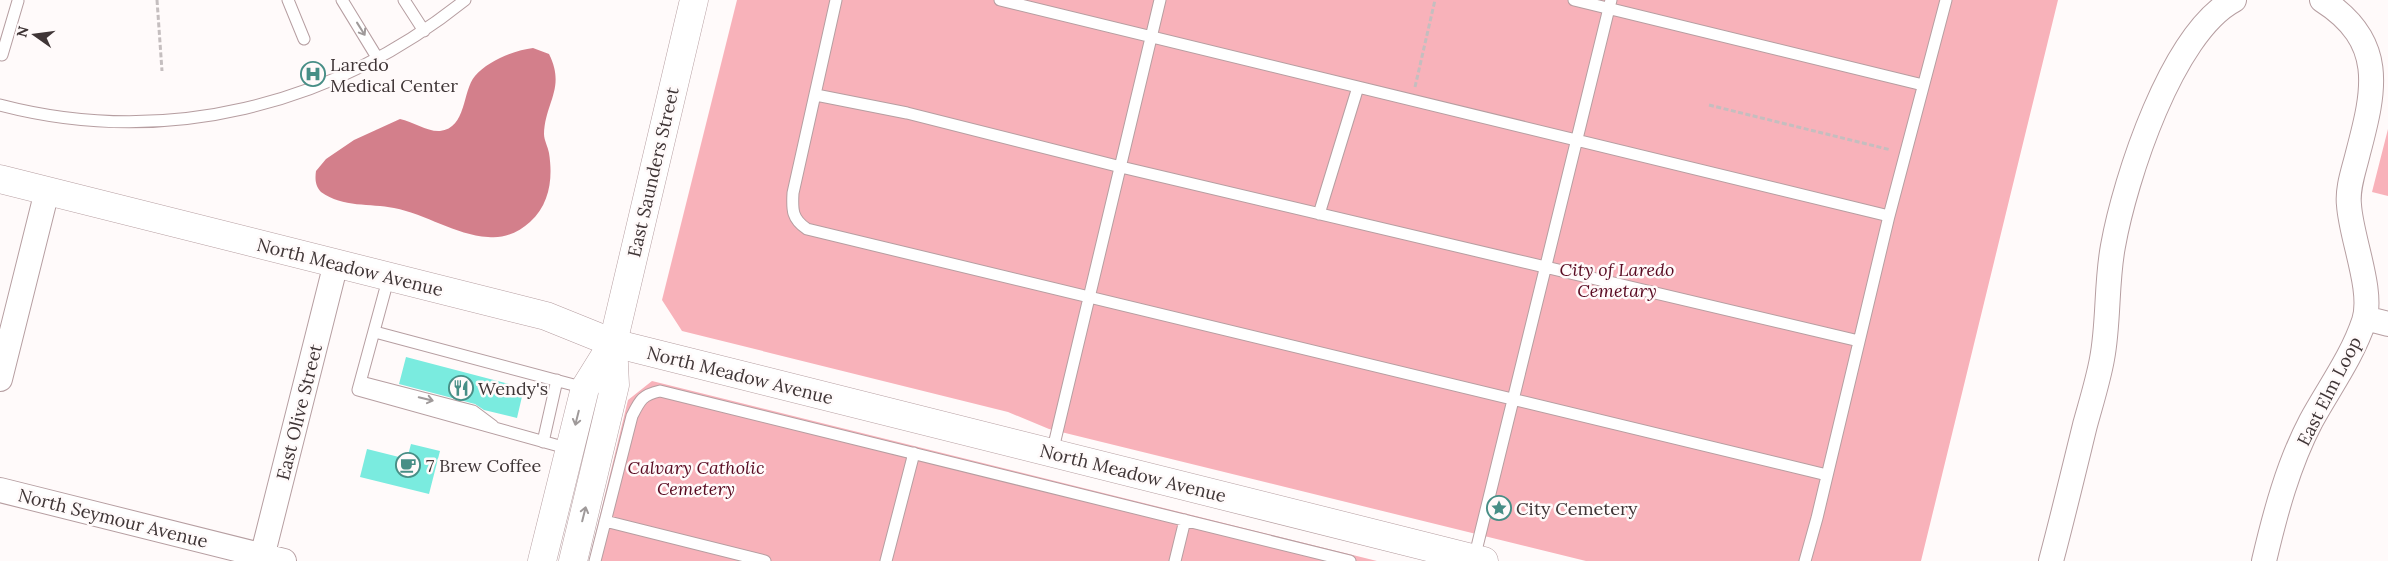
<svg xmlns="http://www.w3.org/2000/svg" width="2388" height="561" font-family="Lora,serif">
	<rect width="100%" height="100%" fill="#fffafa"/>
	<path fill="#f8b2ba" d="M737,0H2058L1921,561H1586L1049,429L1008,412L682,331L662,300Z
		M2388,129V196L2372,192Z
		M652,381L1377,561H589L628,400Z"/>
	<path fill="#d37f8b" d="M533,48L549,54C566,88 545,102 544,134C544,140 548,147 549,153C553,178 550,204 530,222C519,232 504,239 488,237C455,235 426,214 394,208C370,203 343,208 321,192C315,186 315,178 316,171L326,159L354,140L400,119C413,122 428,132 440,131C467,128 462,91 475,76C488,61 515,50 533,48Z"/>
	<path fill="#7aebdf" d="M406,357L524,388L517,418L484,410L475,404L399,384Z
		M411,444L440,451L429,494L360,477L367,449L407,459Z"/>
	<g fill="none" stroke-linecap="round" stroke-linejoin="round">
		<defs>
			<path id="lane" d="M288,0L304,39
				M342,0L378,59
				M404,0L424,31
				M836,0L793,193C792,210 792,219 807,229L1827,475
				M1000,0L1889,216
				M1574,0L1923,85
				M2,55L18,1
				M816,95L907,113L1121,167L1859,341
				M0,105C165,148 333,106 465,0
				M1319,214L1358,87
				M389,276L358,390L570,449
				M375,332L585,388
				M361,382L473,411L493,426
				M543,442L557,380
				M1052,453L1160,0
				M605,521L765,561
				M1474,559L1611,0
				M595,561L632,416C640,400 642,395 660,391L1350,561
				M886,561L914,453
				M1175,561L1185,520
				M1805,561L1817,518L1889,216L1946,0"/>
			<path id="street" d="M2365,318L2388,324
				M0,379L47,191
				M0,490L284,561
				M261,561L336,263
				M2051,561C2063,516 2074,470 2085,425C2091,403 2098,381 2102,359C2109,322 2106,283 2113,246C2125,179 2172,33 2234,0
				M2264,561C2275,514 2288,465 2311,421C2329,388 2352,357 2364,321C2374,291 2351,238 2349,205C2347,188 2354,170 2358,153C2375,89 2386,41 2322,0"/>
			<path id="secondary" d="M0,179L546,316L613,343L1484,561"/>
			<path id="primary" d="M542,561L585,388L613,343
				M573,561L615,385L613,343L694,0"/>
		</defs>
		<use href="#lane" stroke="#b69ea1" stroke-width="13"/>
		<use href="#street" stroke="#b69ea1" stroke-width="26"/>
		<use href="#secondary" stroke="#b69ea1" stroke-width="29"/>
		<use href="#primary" stroke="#b69ea1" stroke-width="29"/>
		<path stroke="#c5bebf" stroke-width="3" stroke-dasharray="5 2.5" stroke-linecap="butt" d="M157,0L162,71
			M1415,87L1435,0
			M1709,105L1891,150"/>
		<use href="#lane" stroke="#fff" stroke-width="11"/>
		<use href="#street" stroke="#fff" stroke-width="24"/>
		<use href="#secondary" stroke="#fff" stroke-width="28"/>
		<use href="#primary" stroke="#fff" stroke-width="28"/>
	</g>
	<defs><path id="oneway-shaft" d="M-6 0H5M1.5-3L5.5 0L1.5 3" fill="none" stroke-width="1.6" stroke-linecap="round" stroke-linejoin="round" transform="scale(1.25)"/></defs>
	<g stroke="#9f9a9a">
		<use href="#oneway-shaft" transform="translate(361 29) rotate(58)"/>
		<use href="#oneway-shaft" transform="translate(426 399) rotate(14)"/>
		<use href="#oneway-shaft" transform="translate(577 418) rotate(104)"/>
		<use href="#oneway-shaft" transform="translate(584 514) rotate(-76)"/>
	</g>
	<defs>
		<symbol id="hospital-ring" viewBox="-11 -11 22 22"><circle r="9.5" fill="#fffafa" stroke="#478e86" stroke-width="1.5"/><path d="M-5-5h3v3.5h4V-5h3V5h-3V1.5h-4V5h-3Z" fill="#478e86"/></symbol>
		<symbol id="restaurant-ring" viewBox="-11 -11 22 22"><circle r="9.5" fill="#fffafa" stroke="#478e86" stroke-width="1.5"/><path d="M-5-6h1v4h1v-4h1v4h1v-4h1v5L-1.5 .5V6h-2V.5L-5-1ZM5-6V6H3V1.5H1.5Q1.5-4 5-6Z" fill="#478e86"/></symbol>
		<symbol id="cafe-ring" viewBox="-11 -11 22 22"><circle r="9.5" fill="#fffafa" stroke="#478e86" stroke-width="1.5"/><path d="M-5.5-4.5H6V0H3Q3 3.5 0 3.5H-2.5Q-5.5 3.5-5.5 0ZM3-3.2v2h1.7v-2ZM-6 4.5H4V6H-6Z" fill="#478e86"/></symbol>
		<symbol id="sight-ring" viewBox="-11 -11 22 22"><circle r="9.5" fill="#fffafa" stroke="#478e86" stroke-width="1.5"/><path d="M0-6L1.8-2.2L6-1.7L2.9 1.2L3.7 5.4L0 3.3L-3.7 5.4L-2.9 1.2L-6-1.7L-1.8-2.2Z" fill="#478e86"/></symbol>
	</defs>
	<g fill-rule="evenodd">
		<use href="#hospital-ring" x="299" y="60" width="28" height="28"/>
		<use href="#restaurant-ring" x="447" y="374" width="28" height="28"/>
		<use href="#cafe-ring" x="394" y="451" width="28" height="28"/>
		<use href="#sight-ring" x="1485" y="494" width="28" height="28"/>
	</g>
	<g text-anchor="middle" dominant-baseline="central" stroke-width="5" stroke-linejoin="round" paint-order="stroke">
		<g font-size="18" fill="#3f3536" stroke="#fffafa" text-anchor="start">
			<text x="330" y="64">Laredo<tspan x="330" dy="21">Medical Center</tspan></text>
			<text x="478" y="388">Wendy's</text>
			<text x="426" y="465">7 Brew Coffee</text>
			<text x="1516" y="508">City Cemetery</text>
		</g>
		<g font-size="18" fill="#3f3536" stroke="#fffafa">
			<text transform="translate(653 172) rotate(-77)">East Saunders Street</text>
			<text transform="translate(350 267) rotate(14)">North Meadow Avenue</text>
			<text transform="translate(740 375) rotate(14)">North Meadow Avenue</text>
			<text transform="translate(2329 391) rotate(-63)">East Elm Loop</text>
			<text transform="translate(299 412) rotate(-76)">East Olive Street</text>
			<text transform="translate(1133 473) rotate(14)">North Meadow Avenue</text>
			<text transform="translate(113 518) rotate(14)">North Seymour Avenue</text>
		</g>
		<g font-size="18" font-style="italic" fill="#580a21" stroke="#fffafa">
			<text x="1617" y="269">City of Laredo<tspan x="1617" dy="21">Cemetary</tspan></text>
			<text x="696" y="467">Calvary Catholic<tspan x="696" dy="21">Cemetery</tspan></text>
		</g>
	</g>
	<g transform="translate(35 35) rotate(284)" stroke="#fffafa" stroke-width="4" paint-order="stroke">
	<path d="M0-4L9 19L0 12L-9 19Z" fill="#3f3536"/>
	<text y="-8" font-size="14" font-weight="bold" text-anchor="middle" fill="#3f3536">N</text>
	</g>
</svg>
